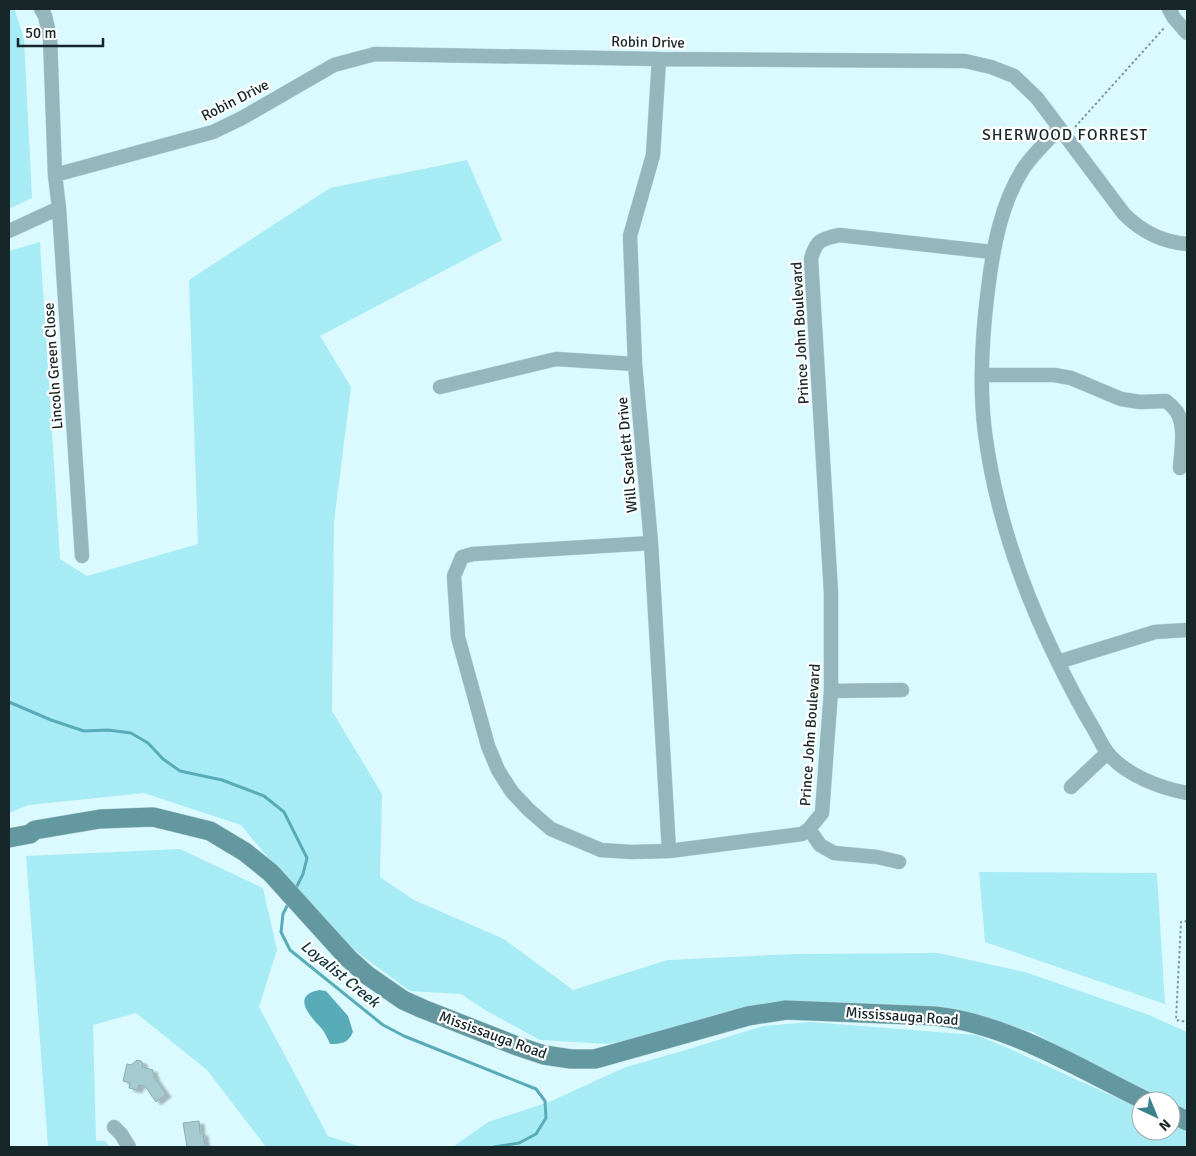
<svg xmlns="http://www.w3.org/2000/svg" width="1196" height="1156" font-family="Signika,sans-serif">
	<defs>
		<filter id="shadow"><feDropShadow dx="5" dy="3" stdDeviation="1" flood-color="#0004"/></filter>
	</defs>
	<rect width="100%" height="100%" fill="#dbfaff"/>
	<path fill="#a7ebf5" d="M9,9H13L15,11L24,39L32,198L9,209Z
		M467,160L502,240L320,336L351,387L334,522L332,711L382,794L380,877L414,900L504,939L573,990L667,960L797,954L938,953L1025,972L1149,1015L1187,1032V1109L1171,1107V1101H1157L1033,1032L942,1009L885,1006L672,1032L609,1044L540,1040L485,1010L461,994L410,991L327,930L241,825L144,793L29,805L9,813V251L40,242L60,559L87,576L198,544L189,280L330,188Z
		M180,849L263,888L277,950L259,1007L328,1136L361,1147H266L207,1070L136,1013L93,1025L96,1141H105L110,1147H48L26,856Z
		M979,872L1157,873L1165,1004L985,942Z
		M810,1022L976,1035L1008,1048L1141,1109V1131H1171V1123L1187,1131V1147H453L488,1122L549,1102L626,1067L686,1050L763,1026Z"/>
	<path fill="#58acb8" d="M319,990L326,991L348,1016L353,1032C348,1043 342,1044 330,1044C328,1039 325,1033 322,1029C311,1017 290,996 319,990Z"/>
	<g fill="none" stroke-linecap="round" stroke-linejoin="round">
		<path stroke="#58acb8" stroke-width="3" d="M9,702L51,720L84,731L108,730L131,733L148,743L163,759L180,771L222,780L264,796L284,812L307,858L303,874L295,890
			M289,902L283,914L281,932L290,950L383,1025L404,1036L536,1089L545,1101L546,1118L536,1134L519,1143L494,1147"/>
	</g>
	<path fill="#a5cbd1" stroke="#89aeb4" filter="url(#shadow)" d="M137,1060L141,1061L143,1064L142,1067L153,1070L152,1073L154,1074V1077L166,1094L156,1102L145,1086L139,1085L137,1090L129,1088L130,1083L123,1081L127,1064L131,1065Z
		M199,1121L200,1133H203L205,1147H187L183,1123Z"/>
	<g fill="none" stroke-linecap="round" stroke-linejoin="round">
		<defs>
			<path id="minor" d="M41,9L45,16L50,37L55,175L59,208L82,556
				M1169,9L1174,18L1187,33
				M659,59L653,155L630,236L635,364L651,543L669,851
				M1059,129C1046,142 1033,154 1023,169C1001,204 993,248 988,289C982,336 979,386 985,433C995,509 1020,583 1053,652C1065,677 1077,701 1092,726C1097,734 1101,744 1107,752C1125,775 1160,788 1187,793
				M55,175L213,132L242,118L334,65L375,54L659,59L965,61L991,67L1014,76L1037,98L1124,214C1142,232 1162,242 1187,244
				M9,231L59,208
				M982,375H1054L1071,378L1121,399L1140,402L1166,401C1170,404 1174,408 1177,412C1186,428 1181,451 1180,468
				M440,387L556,359L635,364
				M651,543L473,554L462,557L454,576L458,637L488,746L498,770L512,792L529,810L551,829L601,850L631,852L669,851L802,834L809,829L822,813L831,691V593L811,259C816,240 821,239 839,235L992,252
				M1058,662L1155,632L1187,630
				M831,691L902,690
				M1071,787L1107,753
				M809,829L820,845L834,853L877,857L899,862
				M114,1127L121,1134L129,1147"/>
			<path id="secondary" d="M9,838L30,834L35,830L100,819L153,817L210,831L245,852L271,873L348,958L367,975L403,1000L423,1009L517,1046L544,1055L571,1059H595L748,1016L786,1010L935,1016C1009,1024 1080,1069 1146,1101
				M1171,1113L1187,1121"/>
		</defs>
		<use href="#minor" stroke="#b8d4d8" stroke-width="15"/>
		<use href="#secondary" stroke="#b8d4d8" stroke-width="20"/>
		<path stroke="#80989b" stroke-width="2" stroke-dasharray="2.5 2.5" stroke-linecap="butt" d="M1075,127L1165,27
			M1187,921L1181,922L1176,1020L1187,1022"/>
		<use href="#minor" stroke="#94b6bc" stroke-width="14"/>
		<use href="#secondary" stroke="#6498a0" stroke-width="19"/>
	</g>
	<g text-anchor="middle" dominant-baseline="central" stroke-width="4.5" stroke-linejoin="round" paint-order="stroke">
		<g font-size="15" fill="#172628" stroke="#fff">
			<text transform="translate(648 42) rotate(1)">Robin Drive</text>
			<text transform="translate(235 100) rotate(-27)">Robin Drive</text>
			<text transform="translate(800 333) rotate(-93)">Prince John Boulevard</text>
			<text transform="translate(53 366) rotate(-94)">Lincoln Green Close</text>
			<text transform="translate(627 455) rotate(-95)">Will Scarlett Drive</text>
			<text transform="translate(810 735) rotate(-86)">Prince John Boulevard</text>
			<text transform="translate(902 1016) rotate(4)">Mississauga Road</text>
			<text transform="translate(493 1035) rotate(20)">Mississauga Road</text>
		</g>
		<g font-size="16" letter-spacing="1" fill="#172628" stroke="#fff">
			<text x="1065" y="135">SHERWOOD FORREST</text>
		</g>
		<g font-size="16" font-style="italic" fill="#0e373d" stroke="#fff">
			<text transform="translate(340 974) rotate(39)">Loyalist Creek</text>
		</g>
	</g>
	<rect width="1196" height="1156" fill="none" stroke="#172628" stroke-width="20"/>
	<g transform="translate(1156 1116) rotate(136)"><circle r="24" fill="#ffffff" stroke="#a2a8a9"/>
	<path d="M0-4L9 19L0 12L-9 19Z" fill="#3b828c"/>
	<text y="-8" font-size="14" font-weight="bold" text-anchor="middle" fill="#172628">N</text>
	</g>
	<path d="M18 38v8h85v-8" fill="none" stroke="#172628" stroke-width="2.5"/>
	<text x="25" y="38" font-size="15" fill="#172628" stroke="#ffffff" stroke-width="4" paint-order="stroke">50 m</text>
</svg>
